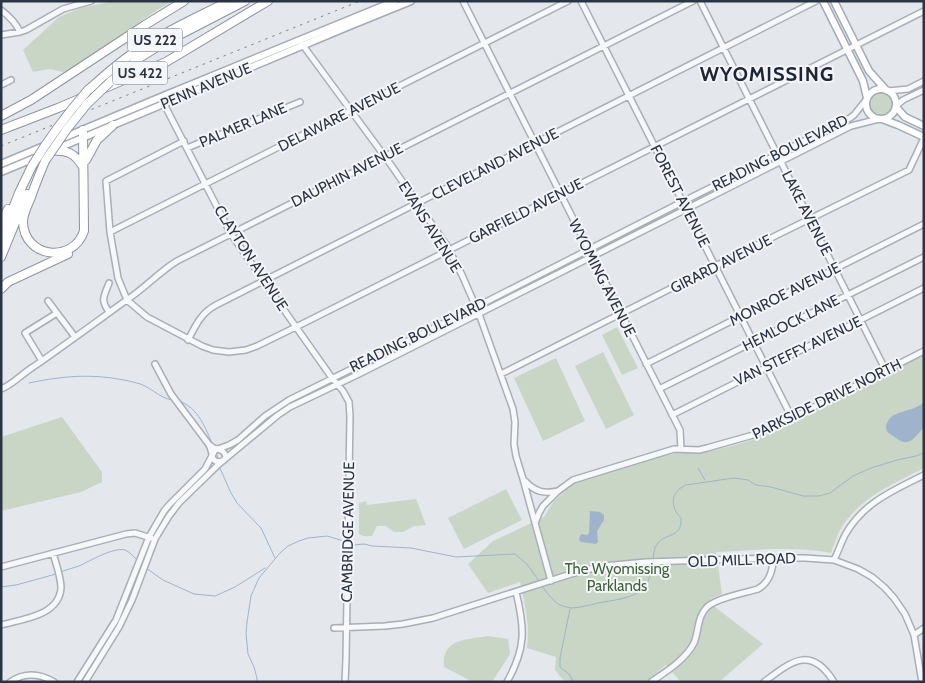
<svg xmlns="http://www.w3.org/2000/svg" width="925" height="683" font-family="Cabin,sans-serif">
	<rect width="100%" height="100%" fill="#e4e7ec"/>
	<path fill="#c9d6c5" d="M114,1H173L157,10L70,71L63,72L50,69L33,72L23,50L59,17L81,8Z
		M868 104a12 12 0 1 1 24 0a12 12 0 1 1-24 0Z
		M617,327L638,368L622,375L602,335Z
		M603,352L634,415L606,429L575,366Z
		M924,355V468C891,485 856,499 838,534C836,540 833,547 831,553C793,546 754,550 716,552L722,594L710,599L715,607L763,644L719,682H681L666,665L645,682H565L555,670L556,657L527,648C530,622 525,606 520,582L488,593L468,564L493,541L544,517L554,501L569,487L576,483L660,456L678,453L707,452L739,444L764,436Z
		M556,358L585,421L543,441L514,378Z
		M62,417L102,472V482L81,492L1,511V437Z
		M506,489L522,520L464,549L448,518Z
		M416,499L426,525L414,526L403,532H394L386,526H377L372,536H363L359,534V503L366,501L367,505Z
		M488,636L508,639L510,654L492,682H473L444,667C441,638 467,640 488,636Z"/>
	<path fill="#9fb4cc" d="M924,402V427C920,431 916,438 910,441C905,444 900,441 896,438C890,434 883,431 887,423C893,409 913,413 924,402Z
		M590,511L600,512L604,515V520L597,531L598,542L596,544L581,542L579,540L580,536L582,534L587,535L589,533Z"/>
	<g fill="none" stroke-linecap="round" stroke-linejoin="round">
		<path stroke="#9fb4cc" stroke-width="1" d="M29,383C67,375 98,373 137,383C150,386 159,398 172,400
			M179,401C199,408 205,428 213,445
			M216,451L218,459
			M219,466L231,493L237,503L261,528L275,558
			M698,468L705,480
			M351,544L354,545L364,544L372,546L411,548L456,557L515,554L527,564L539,581
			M653,559C654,553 654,547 658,543C668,532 682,538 681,518C670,507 670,492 686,485L734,478L748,480L756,485L771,487L803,496H819L830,493L853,476L871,468L897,460L916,456L924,453
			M146,568L163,580L194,594L215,596L235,587L265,568
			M60,572C66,570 73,568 79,566C90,561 113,547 125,550C130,552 134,557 138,561
			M541,585C546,591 552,601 560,605C562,606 567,607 571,608C580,608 589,605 598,603C613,600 634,599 645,587C650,581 650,572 652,565
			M1,587L16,585L56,574
			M570,609L560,658V667L570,675L573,682
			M257,682V678L254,667L248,654L246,633L247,622L251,596L259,578L280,553L288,546L299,541L308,538L327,536L347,542"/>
		<defs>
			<path id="minor" d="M463,1L680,430L681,449
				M581,1L792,418
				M700,1L886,371
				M1,10C9,16 16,23 20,32
				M1,35L20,32L26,30L63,9L91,1
				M302,44L391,165L447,246L462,275L479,314L513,409L515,422L514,444L516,456L523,479L551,581
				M1,85L11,80
				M888,91L908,89L924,81
				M163,102L231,234L296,327L332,378L343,391L349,402L350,416L346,659L345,682
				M896,106L903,100L924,90
				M184,141L106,181L110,232L118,278L127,300L147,317L202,346L213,350L229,352L246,350L257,346L306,322L924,11
				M187,148L300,102
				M110,232L568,1
				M48,301L75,337
				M109,312C100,299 104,297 109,283
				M188,340C196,325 201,313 216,305L816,1
				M42,361L25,333L57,313
				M155,364L171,394L207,442C212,448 211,452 213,459L217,462L223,461L226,457C224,448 218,451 212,447C211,446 207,443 207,442
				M646,364L924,224
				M501,374L767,240L909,170L924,138
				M1,389C11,386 23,373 33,367C65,345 96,322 128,299C145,288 159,272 177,261L693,1
				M659,389L924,257
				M672,415L924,288
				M525,481C535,492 544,494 558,491
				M535,523L539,513L543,506L558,491L573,480L674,449L699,450L707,448L753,435L792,418L924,351
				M834,560C838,552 841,543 845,535C863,503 892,491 924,475
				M1,567L126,534L135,533L151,538
				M1,625C22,619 59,616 61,588C61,577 56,564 53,553
				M334,628L385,626L403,624L433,618L574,573L603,566L646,562L774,558H805L834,560L858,569L872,577L885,588L894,598L905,614L914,635L922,682
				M914,635L924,628
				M10,682C25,672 39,673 54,682
				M77,682L116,620L149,537L164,511L170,504L205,469L215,450L229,445L238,440L265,416L289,400L476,307L682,202L850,118L854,115L866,100
				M85,682L119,627L132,600L155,539L169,516L179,503L219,464L278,415L290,407L359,374L851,126L879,119
				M507,682C526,648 525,629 516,592
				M651,682C667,671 685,660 694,643C699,631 697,617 707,607C717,598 745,593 758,589C770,582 772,571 774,558
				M764,682C792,661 811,645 834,682"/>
			<path id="major" d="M823,1L863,81L867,98
				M834,1L869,71L886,90
				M866 104a15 15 0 1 1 30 0a15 15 0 1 1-30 0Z
				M896,107L905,117L924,126
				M882,119L898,125L924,137
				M1,164L161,97L395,1
				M1,172L347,27L411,1"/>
			<path id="highway" d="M110,82L139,58L162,44L245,1
				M88,90C104,76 119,62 136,51C165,31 198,17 229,1
				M1,116L31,100L145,25L184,1
				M1,130L58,108L166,62L268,1
				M52,151C67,150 75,153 83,167
				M86,160L97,140L113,125
				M45,161C40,173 35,185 31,197C28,205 23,213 23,222C24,258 73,264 84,231L83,130
				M1,223L8,209
				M1,239L19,193L32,166
				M1,257L27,194
				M1,289L8,282L68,254"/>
		</defs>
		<use href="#minor" stroke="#a9aeb7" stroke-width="8"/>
		<use href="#major" stroke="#a3abb8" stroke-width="9"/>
		<use href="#highway" stroke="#8b94a3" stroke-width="10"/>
		<use href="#minor" stroke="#f7f8fa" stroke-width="5"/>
		<use href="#major" stroke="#fff" stroke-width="6"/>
		<use href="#highway" stroke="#fff" stroke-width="8"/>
		<path stroke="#7d8696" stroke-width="1" stroke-dasharray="2.5 5" stroke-linecap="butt" d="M1,146L360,1"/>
		<defs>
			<path id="highway-bridge" d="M45,161L67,129L87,104L110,82
				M32,166C49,138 66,115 88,90"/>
		</defs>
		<use href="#highway-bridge" stroke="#8b94a3" stroke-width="10" stroke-linecap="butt"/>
		<use href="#highway-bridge" stroke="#fff" stroke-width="8"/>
	</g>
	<g text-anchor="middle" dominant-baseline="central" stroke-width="4" stroke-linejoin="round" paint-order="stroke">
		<g fill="#f4f6f9" stroke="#676e7b" stroke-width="1">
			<rect x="127.5" y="28.5" width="55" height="23" rx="4"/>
			<rect x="112.5" y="61.5" width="55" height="23" rx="4"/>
		</g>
		<g font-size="14" font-weight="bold" fill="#2b3445">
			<text x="155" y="40">US 222</text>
			<text x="140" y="73">US 422</text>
		</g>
		<g font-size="15" fill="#2b3445" stroke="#f4f6f9">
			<text transform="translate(206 86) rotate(-23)">PENN AVENUE</text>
			<text transform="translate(339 117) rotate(-27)">DELAWARE AVENUE</text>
			<text transform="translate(243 125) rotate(-23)">PALMER LANE</text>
			<text transform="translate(780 153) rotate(-27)">READING BOULEVARD</text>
			<text transform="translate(495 164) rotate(-27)">CLEVELAND AVENUE</text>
			<text transform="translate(347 175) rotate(-27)">DAUPHIN AVENUE</text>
			<text transform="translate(680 196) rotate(63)">FOREST AVENUE</text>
			<text transform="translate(526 211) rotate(-27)">GARFIELD AVENUE</text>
			<text transform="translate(807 213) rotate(63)">LAKE AVENUE</text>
			<text transform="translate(430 227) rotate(58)">EVANS AVENUE</text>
			<text transform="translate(251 258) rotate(57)">CLAYTON AVENUE</text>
			<text transform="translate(721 264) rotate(-27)">GIRARD AVENUE</text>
			<text transform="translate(602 278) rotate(63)">WYOMING AVENUE</text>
			<text transform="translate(785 294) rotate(-27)">MONROE AVENUE</text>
			<text transform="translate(791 323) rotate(-27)">HEMLOCK LANE</text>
			<text transform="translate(418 335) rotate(-26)">READING BOULEVARD</text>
			<text transform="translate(798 351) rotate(-26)">VAN STEFFY AVENUE</text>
			<text transform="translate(827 399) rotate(-26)">PARKSIDE DRIVE NORTH</text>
			<text transform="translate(348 532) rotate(-89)">CAMBRIDGE AVENUE</text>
			<text transform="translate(742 560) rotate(-2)">OLD MILL ROAD</text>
		</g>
		<g font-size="15" fill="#3f6138" stroke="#f4f6f9">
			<text x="617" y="569">The Wyomissing<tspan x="617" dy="17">Parklands</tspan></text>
		</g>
		<g font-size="20" font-weight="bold" letter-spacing="1" fill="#1d2536" stroke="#f4f6f9">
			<text x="767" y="74">WYOMISSING</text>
		</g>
	</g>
	<rect width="925" height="683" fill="none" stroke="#2b3445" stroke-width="5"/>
</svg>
